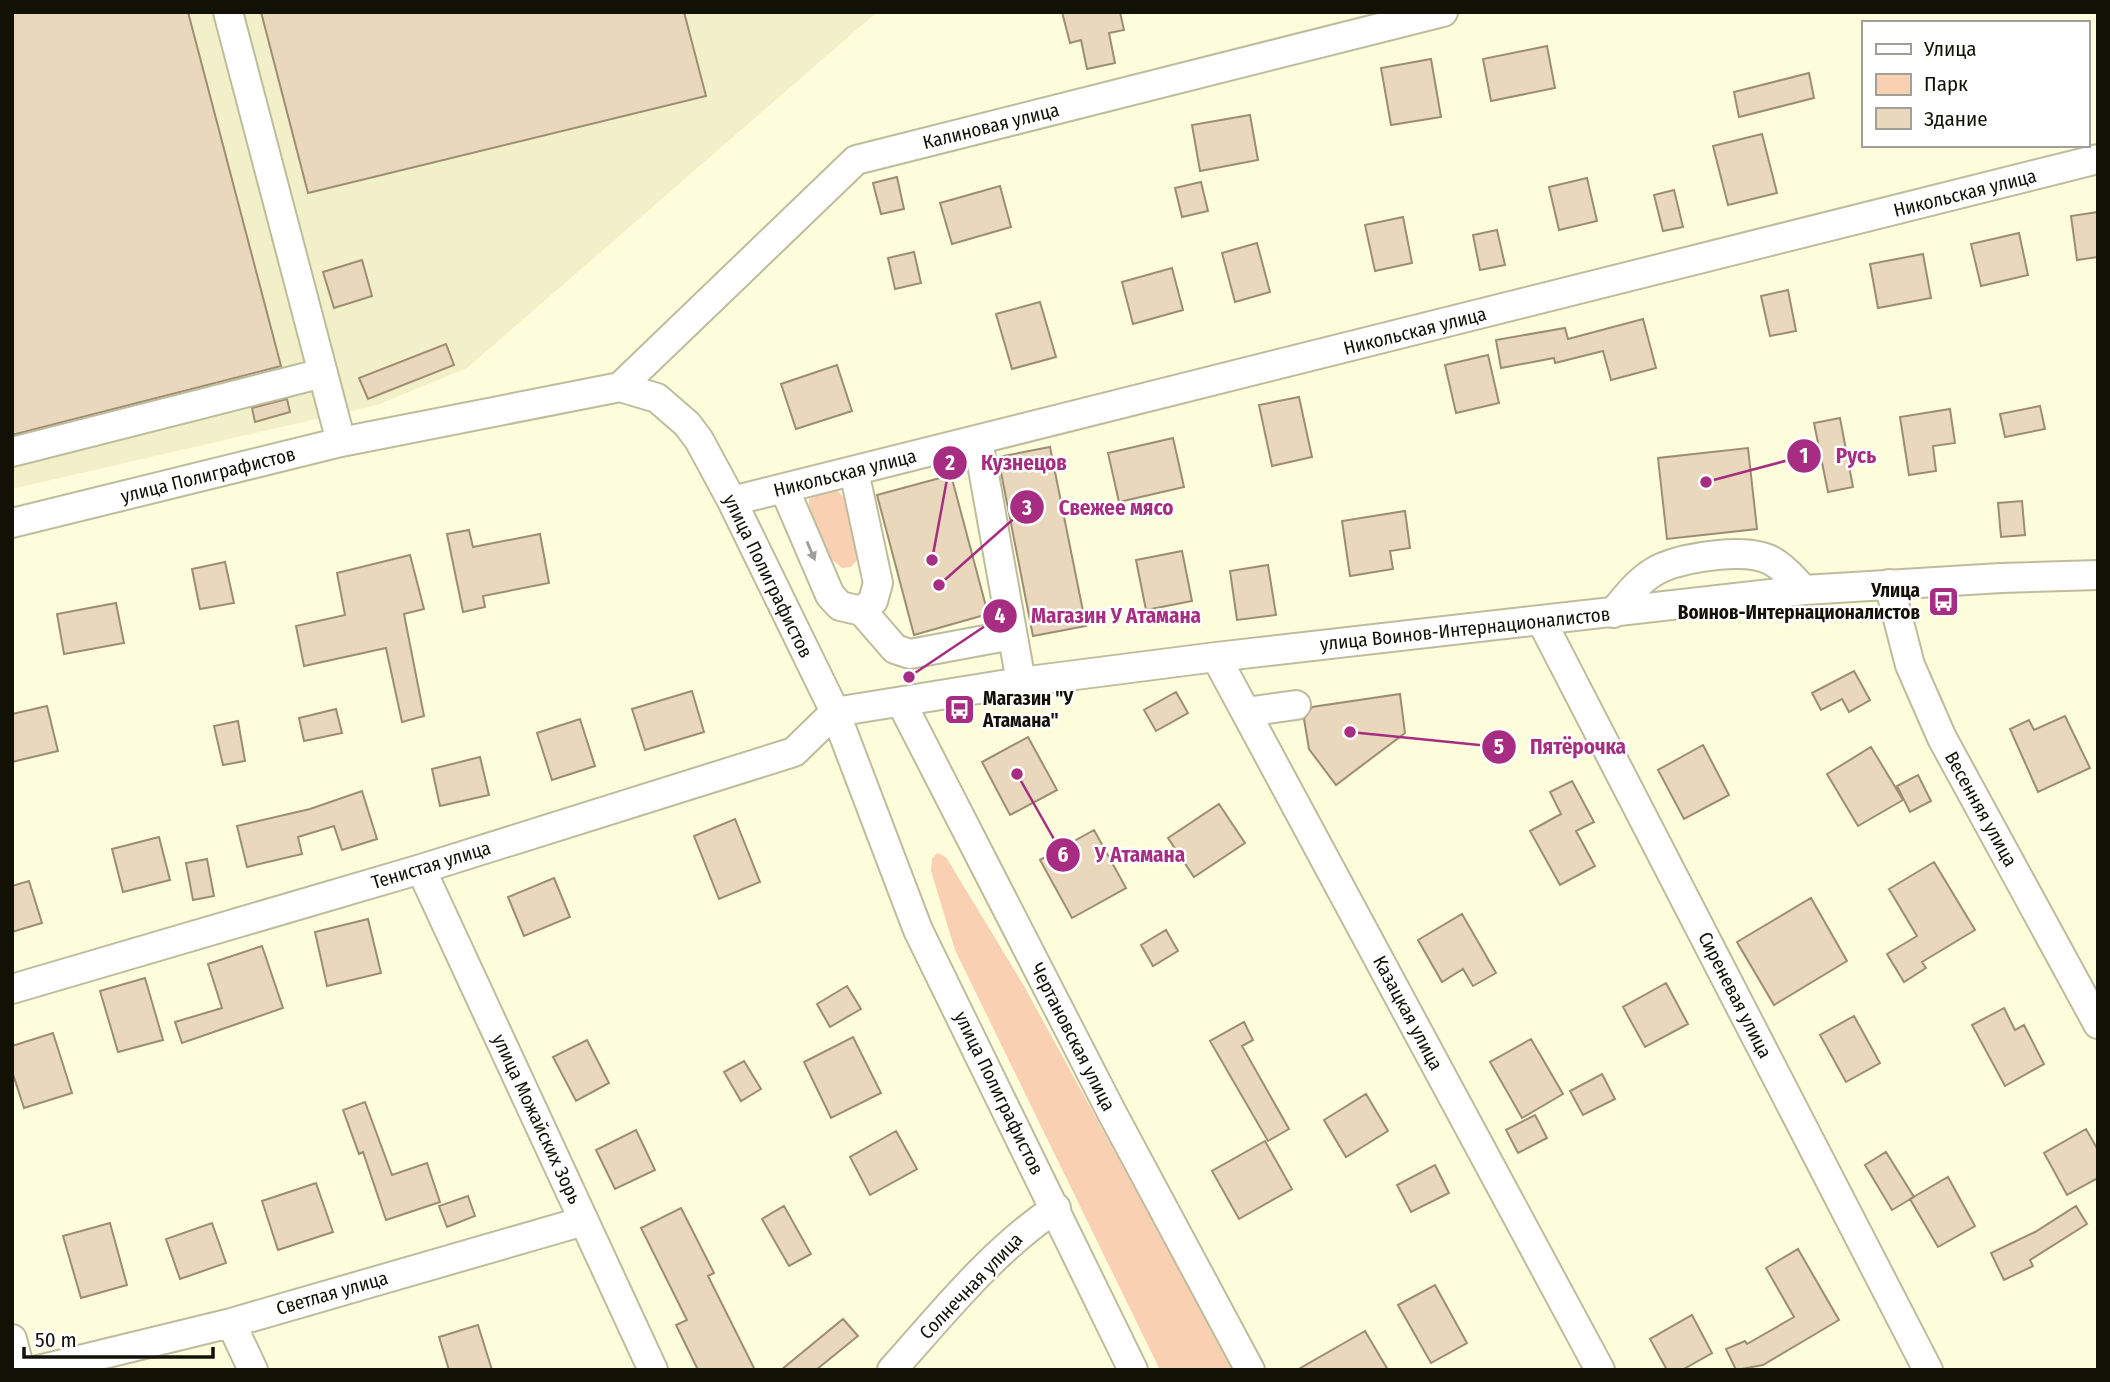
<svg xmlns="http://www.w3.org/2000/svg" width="2110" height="1382" font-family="'Fira Sans Condensed',sans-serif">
	<rect width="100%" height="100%" fill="#fdfcdb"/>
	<path fill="#f2f0c8" d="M12,12H877L467,368L377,405L12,489Z"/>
	<path fill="#fad0b3" d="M835,489C853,500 855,538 859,558L851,567L842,568L831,559L809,506V499L817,492Z
		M937,853L946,857L1024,986L1234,1370H1160L955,950L931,871L932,859Z"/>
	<path fill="#e9d8bb" stroke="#9d8d72" stroke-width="2" d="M12,12H188L281,366L12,435Z
		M261,12H684L706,96L308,193Z
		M1062,12H1120L1124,30L1109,33L1115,63L1087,69L1081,40L1070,43Z
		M1547,46L1555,88L1491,101L1483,59Z
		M1431,59L1441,117L1391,125L1381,68Z
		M1809,73L1814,98L1739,117L1734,92Z
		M1250,115L1258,160L1200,171L1192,125Z
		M1762,134L1777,193L1728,205L1713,146Z
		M897,177L904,209L881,214L873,183Z
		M1587,178L1597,221L1559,230L1549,187Z
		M1201,182L1208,211L1182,217L1175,188Z
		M1000,186L1011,227L952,244L940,203Z
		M1674,190L1683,227L1663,231L1654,195Z
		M2098,212V257L2077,260L2071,216Z
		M1403,217L1412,263L1375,271L1365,225Z
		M1497,230L1505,265L1480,270L1473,235Z
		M2019,233L2028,275L1981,286L1971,244Z
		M1257,243L1270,292L1235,302L1222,253Z
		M914,252L921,283L895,289L888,258Z
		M1923,254L1931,298L1878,308L1870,264Z
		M362,260L372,296L334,308L323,272Z
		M1172,268L1183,310L1133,324L1122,282Z
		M1788,290L1796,331L1770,336L1761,296Z
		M1040,302L1056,357L1012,369L996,314Z
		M1643,319L1656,368L1611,380L1603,351L1555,363L1554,358L1501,368L1496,340L1565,328L1568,339Z
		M446,344L454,365L368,399L359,378Z
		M1488,355L1499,403L1456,413L1445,365Z
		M837,365L852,411L796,429L781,384Z
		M1299,397L1312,457L1272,466L1259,405Z
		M287,399L290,412L255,422L252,408Z
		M2040,406L2045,429L2005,437L2000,414Z
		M1950,409L1955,443L1933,446L1936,471L1909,475L1900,417Z
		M1840,418L1853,487L1828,492L1814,423Z
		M1173,438L1184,487L1119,502L1108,453Z
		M1050,447L1086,626L1033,636L998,457Z
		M1748,448L1757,529L1667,539L1658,458Z
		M951,475L988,614L914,635L877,495Z
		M2022,501L2025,535L2001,537L1998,503Z
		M1405,511L1410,548L1390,551L1393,569L1350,576L1342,521Z
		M469,530L473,547L540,534L549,583L483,596L485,607L463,612L447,534Z
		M1182,551L1192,601L1146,610L1136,560Z
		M410,555L424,609L404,614L424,716L402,722L386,648L304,666L296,626L345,615L337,573Z
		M225,562L234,603L200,609L192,569Z
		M1268,565L1276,615L1237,620L1230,571Z
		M116,603L124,643L64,654L57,614Z
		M1854,671L1870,700L1849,712L1842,699L1821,710L1812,693Z
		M692,691L704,732L645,750L632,709Z
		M1176,692L1188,713L1156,731L1144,710Z
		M1400,694L1405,733L1336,785L1309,749L1304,719L1312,707Z
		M47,706L58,751L12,762V714Z
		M336,709L342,733L304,741L299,718Z
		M2065,716L2090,768L2038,792L2010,729L2029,720L2034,730Z
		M580,719L595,766L552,780L537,733Z
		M238,721L245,761L223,765L214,726Z
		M1028,737L1057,790L1010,815L982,762Z
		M1703,745L1729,795L1684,819L1658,770Z
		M1871,747L1903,800L1858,826L1827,774Z
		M480,757L489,795L440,806L432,769Z
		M1918,775L1931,801L1910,812L1897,786Z
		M1572,781L1594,822L1576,831L1595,866L1560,885L1530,831L1561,814L1550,792Z
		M362,791L377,839L342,850L334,826L298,837L302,854L247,867L237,826L310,809Z
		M1219,804L1245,843L1194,877L1168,838Z
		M735,819L760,882L719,899L694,836Z
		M1094,830L1126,888L1072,918L1040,860Z
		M159,837L170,880L123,892L112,849Z
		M207,859L214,896L193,900L186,863Z
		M1934,862L1975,930L1922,962L1926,968L1904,982L1887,954L1917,936L1889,889Z
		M554,878L570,917L524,936L508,897Z
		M29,881L42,923L12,932V886Z
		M1811,898L1847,961L1774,1005L1737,942Z
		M1462,914L1496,973L1473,986L1463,969L1442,982L1418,940Z
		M368,919L381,973L327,986L315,932Z
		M1166,930L1178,951L1153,966L1141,945Z
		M262,946L283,1008L182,1043L175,1022L222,1008L208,964Z
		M145,978L163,1040L118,1052L100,991Z
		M1666,983L1688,1024L1645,1047L1623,1007Z
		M847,986L861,1009L830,1027L817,1004Z
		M2004,1008L2015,1030L2024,1025L2044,1064L2005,1086L1972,1025Z
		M1854,1016L1880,1063L1846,1082L1820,1035Z
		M1244,1022L1253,1040L1242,1046L1289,1129L1268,1141L1210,1041Z
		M53,1033L72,1093L24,1108L12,1071V1046Z
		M853,1037L881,1093L831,1118L804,1062Z
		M1531,1039L1563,1094L1522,1118L1490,1062Z
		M587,1040L609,1083L576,1101L553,1057Z
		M744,1061L761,1089L741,1101L724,1072Z
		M1602,1074L1615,1099L1583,1115L1570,1091Z
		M1366,1094L1388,1131L1346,1157L1324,1120Z
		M365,1102L392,1175L427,1163L440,1202L386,1220L363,1152L359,1154L343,1110Z
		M1535,1115L1547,1138L1518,1153L1506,1130Z
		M2086,1129L2098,1150V1178L2067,1195L2044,1153Z
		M636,1130L655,1170L615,1189L596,1150Z
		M896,1131L917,1169L870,1195L850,1157Z
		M1265,1141L1292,1189L1239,1219L1212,1171Z
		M1886,1152L1914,1197L1892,1210L1865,1165Z
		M1435,1165L1449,1193L1411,1212L1397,1185Z
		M1948,1177L1975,1226L1938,1247L1910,1199Z
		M316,1183L333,1232L278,1250L262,1201Z
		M468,1196L475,1216L447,1227L439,1206Z
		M784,1206L811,1254L789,1266L762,1219Z
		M2076,1206L2087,1224L2030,1260L2033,1266L2004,1280L1991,1253L2035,1232Z
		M681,1208L714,1273L708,1276L755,1370H698L676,1325L687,1320L641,1228Z
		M110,1223L127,1285L81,1298L63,1236Z
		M212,1223L226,1263L180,1279L166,1239Z
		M1798,1249L1839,1320L1763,1365L1736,1370L1726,1349L1745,1341L1747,1344L1794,1317L1766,1268Z
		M1435,1285L1467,1343L1431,1363L1398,1305Z
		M1692,1315L1712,1353L1682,1370H1667L1650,1339Z
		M843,1319L858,1336L816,1370H781Z
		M478,1325L492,1370H449L439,1337Z
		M1365,1331L1388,1370H1297Z"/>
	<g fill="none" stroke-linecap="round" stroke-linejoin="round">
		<defs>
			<path id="minor" d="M228,12L341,442
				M620,387L856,160L1443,12
				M978,441L1021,682
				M12,452L323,373
				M784,488L830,595L840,606L862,611L873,601L878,583L854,471
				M732,501L2098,159
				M12,523L341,442L620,387L657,398L687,424L699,440L732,501L835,712L918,930L1133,1370
				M1889,584L1910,665L1942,738L2098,1024
				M862,611L895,649L910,654L1012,635
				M1613,613C1627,596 1641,577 1661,568C1686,557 1747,547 1772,561C1785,568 1794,580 1804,590
				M1541,620L1928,1370
				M1216,657L1600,1370
				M901,702L1111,1111L1250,1370
				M835,712L1021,682L1216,657L1804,590L2001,578L2098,575
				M1246,712L1296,705
				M421,869L653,1370
				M12,989L421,869L794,752L835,712
				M231,1323L253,1370
				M12,1339L20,1370
				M38,1370L231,1323L584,1221
				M892,1370C943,1313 992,1251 1056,1208"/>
		</defs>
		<use href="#minor" stroke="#bdbc9d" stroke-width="32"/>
		<use href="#minor" stroke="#fff" stroke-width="28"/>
	</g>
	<defs><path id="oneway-solid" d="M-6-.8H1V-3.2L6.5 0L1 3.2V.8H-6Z" transform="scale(1.75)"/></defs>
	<use fill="#a0a09b" href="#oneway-solid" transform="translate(811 551) rotate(67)"/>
	<defs>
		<symbol id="bus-square" viewBox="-11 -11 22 22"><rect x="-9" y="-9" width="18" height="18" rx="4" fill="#a72d82" stroke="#fff"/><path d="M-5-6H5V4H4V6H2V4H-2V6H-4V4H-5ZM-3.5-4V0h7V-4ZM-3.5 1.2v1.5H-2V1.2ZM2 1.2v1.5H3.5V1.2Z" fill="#fff"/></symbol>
	</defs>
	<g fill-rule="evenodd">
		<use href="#bus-square" x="1926" y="584" width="35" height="35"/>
		<use href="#bus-square" x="942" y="692" width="35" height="35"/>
	</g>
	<g text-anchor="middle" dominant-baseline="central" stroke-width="5" stroke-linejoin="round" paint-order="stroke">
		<g font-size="19" fill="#111106" stroke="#fff">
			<text transform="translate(991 126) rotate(-14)">Калиновая улица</text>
			<text transform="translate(1965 193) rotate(-14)">Никольская улица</text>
			<text transform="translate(1415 331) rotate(-14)">Никольская улица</text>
			<text transform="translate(845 473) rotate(-14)">Никольская улица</text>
			<text transform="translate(208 475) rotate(-14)">улица Полиграфистов</text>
			<text transform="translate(768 576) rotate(64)">улица Полиграфистов</text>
			<text transform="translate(1465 629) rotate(-6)">улица Воинов-Интернационалистов</text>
			<text transform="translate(1981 809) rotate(61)">Весенняя улица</text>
			<text transform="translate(431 865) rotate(-17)">Тенистая улица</text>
			<text transform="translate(1735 995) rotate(63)">Сиреневая улица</text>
			<text transform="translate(1408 1013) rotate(62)">Казацкая улица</text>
			<text transform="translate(1073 1037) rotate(63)">Чертановская улица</text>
			<text transform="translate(999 1093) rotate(64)">улица Полиграфистов</text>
			<text transform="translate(537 1119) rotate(65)">улица Можайских Зорь</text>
			<text transform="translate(971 1286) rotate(-46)">Солнечная улица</text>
			<text transform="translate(332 1293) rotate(-16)">Светлая улица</text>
		</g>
		<g font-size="19" font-weight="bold" fill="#111106" stroke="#fff" text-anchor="end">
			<text x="1920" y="590">Улица<tspan x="1920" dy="22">Воинов-Интернационалистов</tspan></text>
			<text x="983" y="698" text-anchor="start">Магазин "У<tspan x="983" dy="22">Атамана"</tspan></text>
		</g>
	</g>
	<path fill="none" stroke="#a72d82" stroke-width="2.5" d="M1706 482L1804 456M932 560L950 463M939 585L1027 507M909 677L1000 616M1350 732L1499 747M1017 774L1063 855"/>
	<g fill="#a72d82" stroke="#fff" stroke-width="2.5">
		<circle cx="1706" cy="482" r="7"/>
		<circle cx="932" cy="560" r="7"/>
		<circle cx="939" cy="585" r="7"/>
		<circle cx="909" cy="677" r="7"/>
		<circle cx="1350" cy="732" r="7"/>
		<circle cx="1017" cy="774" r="7"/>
		<circle cx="1804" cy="456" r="18"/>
		<circle cx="950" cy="463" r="18"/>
		<circle cx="1027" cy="507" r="18"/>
		<circle cx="1000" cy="616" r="18"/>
		<circle cx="1499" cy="747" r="18"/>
		<circle cx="1063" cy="855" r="18"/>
	</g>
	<g font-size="21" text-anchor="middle" font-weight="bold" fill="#fff">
		<text x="1804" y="463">1</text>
		<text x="950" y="470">2</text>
		<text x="1027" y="515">3</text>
		<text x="1000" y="623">4</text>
		<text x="1499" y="754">5</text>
		<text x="1063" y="862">6</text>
	</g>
	<g font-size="21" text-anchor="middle" font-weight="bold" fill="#a72d82" stroke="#fff" stroke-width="5" stroke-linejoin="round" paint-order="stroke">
		<text x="1856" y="463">Русь</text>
		<text x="1024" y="470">Кузнецов</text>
		<text x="1116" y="515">Свежее мясо</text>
		<text x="1116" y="623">Магазин У Атамана</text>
		<text x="1578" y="754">Пятёрочка</text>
		<text x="1140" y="862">У Атамана</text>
	</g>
	<rect width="2110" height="1382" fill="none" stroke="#111106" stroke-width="28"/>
	<rect x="1862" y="21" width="228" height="126" fill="#ffffff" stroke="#a0a09b" stroke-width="2"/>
	<rect x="1876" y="44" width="35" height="10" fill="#ffffff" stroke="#a0a09b" stroke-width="2"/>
	<text x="1924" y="56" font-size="21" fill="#111106">Улица</text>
	<rect x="1876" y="74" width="35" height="21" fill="#fad0b3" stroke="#a0a09b" stroke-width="2"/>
	<text x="1924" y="91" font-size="21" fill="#111106">Парк</text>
	<rect x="1876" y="108" width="35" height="21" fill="#e9d8bb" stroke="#a0a09b" stroke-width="2"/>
	<text x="1924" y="126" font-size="21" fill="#111106">Здание</text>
	<path d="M24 1347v10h189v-10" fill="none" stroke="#111106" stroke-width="3.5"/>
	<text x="35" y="1347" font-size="21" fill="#111106" stroke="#ffffff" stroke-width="5" paint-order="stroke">50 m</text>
</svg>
